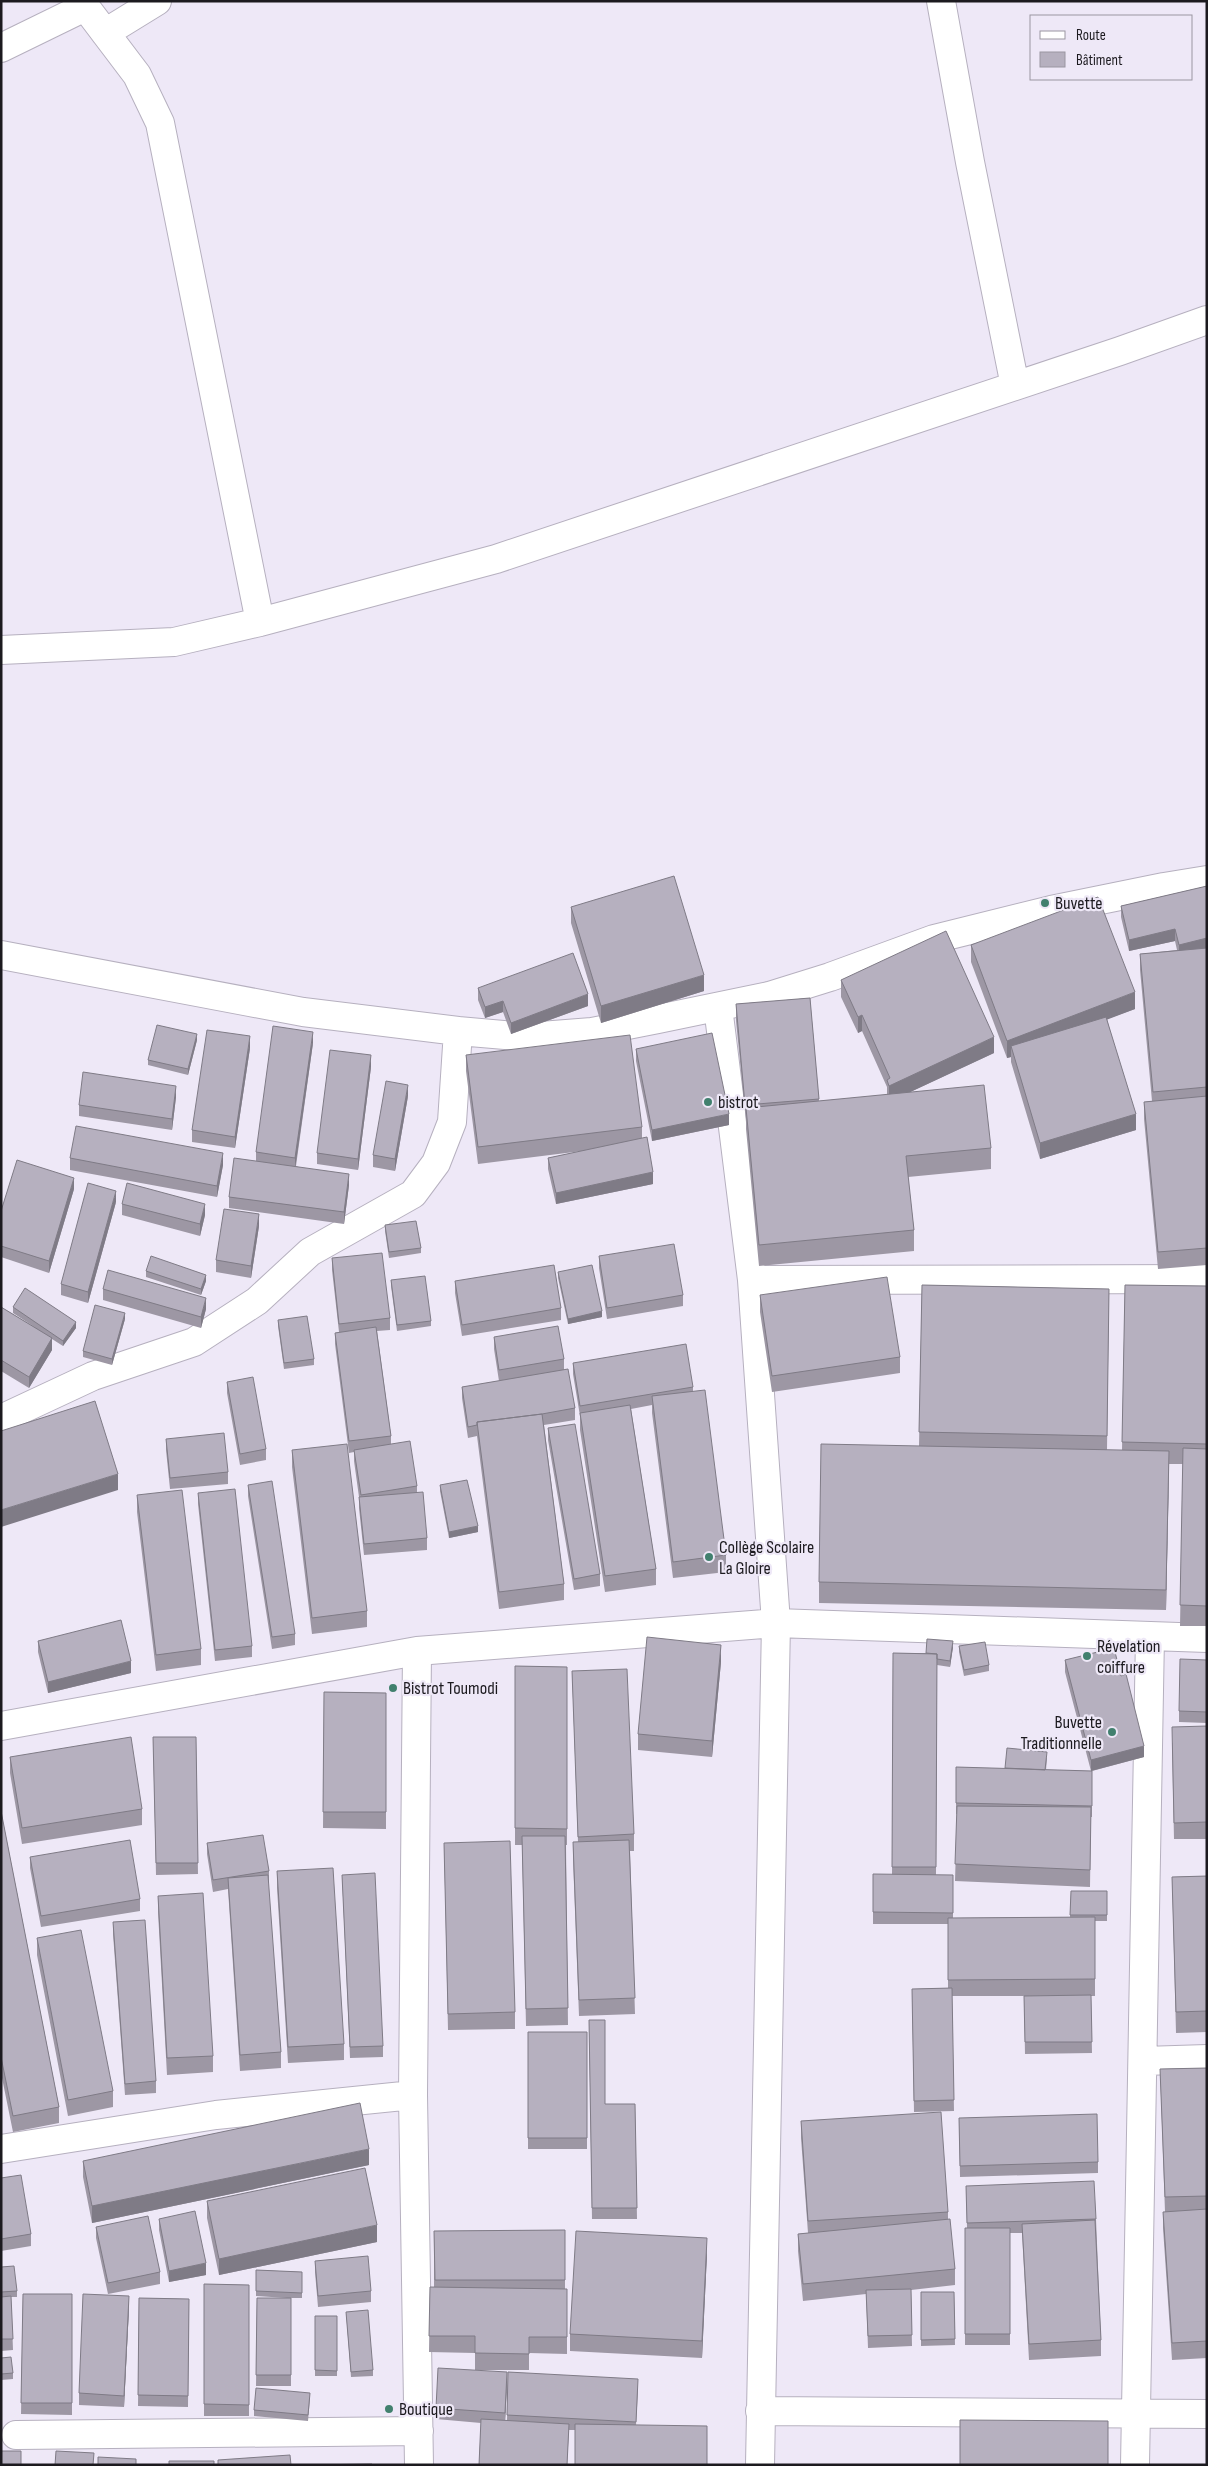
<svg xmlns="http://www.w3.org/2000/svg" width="1208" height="2466" font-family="'Sofia Sans Condensed',sans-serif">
	<rect width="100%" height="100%" fill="#eee8f7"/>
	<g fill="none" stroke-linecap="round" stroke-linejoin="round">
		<defs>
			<path id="minor" d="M81,1L137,75L160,123L260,622
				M941,1L970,162L1015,386
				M105,33L157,1
				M1,48L85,7
				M1,650L174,642L260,622L496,559L1120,351L1207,320
				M1,955L303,1012L458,1031
				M718,1007L752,1280L776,1623L760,2465
				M752,1280L1207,1279
				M1,1419L93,1376L194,1342L257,1301L310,1252L413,1194L436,1163L452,1122L458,1031L528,1037L592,1032L658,1019L769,996L830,977L934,939L1051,910L1164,887L1207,880
				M417,1651L413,2095L419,2465
				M1,1726L417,1651L776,1623L1207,1638
				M1144,2061L1207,2059
				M1,2149L216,2115L413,2095
				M760,2411L1207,2414
				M16,2435L419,2431
				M1135,2465L1150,1636"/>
		</defs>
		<use href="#minor" stroke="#b6b0bf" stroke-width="30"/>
		<use href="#minor" stroke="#fff" stroke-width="28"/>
	</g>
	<path fill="#9d97a4" d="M1207,886V1265L1158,1269L1144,1119V1102L1152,1101L1140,970V954L1177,950L1175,941L1129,951L1121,917V906Z
		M571,907L704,991L601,1023L571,923Z
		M971,945L1135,1009L1107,1019L1136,1130L1040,1159L1011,1062V1057L1007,1058L971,962Z
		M841,980L994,1053L910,1092L991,1148V1169L908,1177L914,1230V1251L759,1266L746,1129V1122L736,1021V1004L810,998L819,1101L887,1095V1087L862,1031L858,1033L841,997Z
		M478,988L588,1006L511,1034L503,1012L485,1018L478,1000Z
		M197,1040L188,1075L148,1065V1060Z
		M313,1043L296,1166L349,1185L344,1224L229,1208V1197L256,1161V1152Z
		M250,1048L235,1148L192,1142V1130Z
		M636,1049L729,1125L652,1141L636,1061Z
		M466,1055L642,1127V1138L653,1184L556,1204L548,1169V1158L582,1151L478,1164L466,1071Z
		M371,1067L358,1170L317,1164V1153Z
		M408,1096L395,1171L373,1167V1155Z
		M176,1097L172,1130L79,1116V1105Z
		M70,1158L223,1165L217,1197L70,1170Z
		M74,1189L49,1273L1,1257V1211Z
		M116,1202L88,1303L61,1295V1284Z
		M122,1204L205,1215L200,1236L122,1215Z
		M385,1225L421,1248V1253L389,1258L385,1231Z
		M259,1226L251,1278L216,1272V1260Z
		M599,1256L683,1295V1306L607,1319L599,1268Z
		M332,1258L390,1318V1330L377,1331L391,1436V1444L417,1486V1492L427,1538V1550L364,1555L359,1508V1497L354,1461V1452L349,1453L335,1344V1333L339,1332L332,1270Z
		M146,1271L206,1281L201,1295L146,1277Z
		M558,1272L602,1317L568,1324L558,1278Z
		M391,1280L431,1321V1326L397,1331L391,1286Z
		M455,1281L561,1308V1320L462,1336L455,1293Z
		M922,1285L1109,1289L1107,1450H1122L1125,1285L1207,1286V1626H1180L1183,1464H1169L1166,1610L819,1603V1582L919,1446Z
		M103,1289L206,1309L201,1328L103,1300Z
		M760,1295L900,1357V1373L772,1392L760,1312Z
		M1,1307L36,1328L13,1313V1307L76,1328L63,1346L52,1339V1350L29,1388L1,1371Z
		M125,1319L112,1365L83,1357V1351Z
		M278,1320L314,1359V1365L284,1369L278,1326Z
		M494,1337L564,1359V1370L575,1408V1420L544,1425L564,1584V1600L499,1609L477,1436L468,1438L462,1398V1387L499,1381L494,1349Z
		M573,1363L693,1387V1391L726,1555V1572L673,1578L652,1413V1405L631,1409L656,1569V1585L605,1592L580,1430V1416L573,1374Z
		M227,1382L266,1449V1460L240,1465L227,1393Z
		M548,1428L600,1574V1586L574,1590L548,1440Z
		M166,1439L228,1472V1484L170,1489L166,1450Z
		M292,1450L367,1611V1627L312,1634L292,1467Z
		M248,1485L295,1634V1645L272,1649L248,1496Z
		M440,1485L478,1532L449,1538L440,1491Z
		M198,1493L252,1646V1657L215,1661L198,1504Z
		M137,1495L201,1649V1665L156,1671L137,1512Z
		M38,1641L131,1673L48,1693L38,1652Z
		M959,1646L989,1665V1671L964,1676L959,1652Z
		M953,1647L950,1667L937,1665L936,1875H953V1918L1070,1917L1071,1891H1107V1921H1095V1996H1091L1092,2053L1025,2054L1024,1996H952L954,2111L914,2112L912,1989L948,1988V1924H873V1874L892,1875L893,1653H926Z
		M1065,1660L1121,1676L1144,1757L1092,1771V1817H1091L1090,1887L955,1881L957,1814H956V1767L1005,1769L1047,1758L1046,1770L1091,1771L1065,1672Z
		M1207,1660V1723L1179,1722V1711Z
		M721,1662L712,1757L638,1750V1734Z
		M515,1666L567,1667V1845H566L568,2025L526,2026L522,1845H515Z
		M572,1671L634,1834V1851H630L635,2014L579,2016L573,1859V1842H578Z
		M324,1692L386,1693V1829L323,1828Z
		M1207,1726V1839H1174L1172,1743Z
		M153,1737H196L198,1874L156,1875Z
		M10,1757L142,1809V1825L22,1844L10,1773Z
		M1,1811L59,2107V2123L13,2132L1,2073Z
		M207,1843L269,1871V1883H268L281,2052V2068L240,2071L228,1889L213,1892L207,1854Z
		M444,1843L515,2012V2029L448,2030Z
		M30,1857L140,1899V1911L41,1927L30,1868Z
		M277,1871L344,2044V2060L288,2063L277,1888Z
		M342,1875L383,2046V2057L350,2058Z
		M1207,1876V2032L1176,2033L1172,1877Z
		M158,1896L213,2056V2072L167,2075L158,1912Z
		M113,1922L156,2081V2093L125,2095L113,1934Z
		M37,1938L113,2091V2107L68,2116L37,1955Z
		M589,2020L605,2104H635L637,2219H592Z
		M528,2032H587V2149H528Z
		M1207,2068V2358L1172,2360L1163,2228V2212H1165L1160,2069Z
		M959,2118L1098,2162V2173L960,2177Z
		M801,2121L948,2212V2219L955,2269V2285L911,2290L912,2346L868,2348L866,2294L803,2301L798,2251V2234L808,2233L801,2138Z
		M83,2161L369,2165L92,2223L83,2177Z
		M1,2178L31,2234V2246L1,2251Z
		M966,2186L1096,2219L1101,2340V2356L1029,2360L1022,2233H1010V2345H965V2228H967Z
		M207,2201L377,2242L219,2275L207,2218Z
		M159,2219L206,2275L169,2282L159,2230Z
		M96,2227L160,2272V2284L108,2294L96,2238Z
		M565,2230V2289H567V2354L529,2353V2370H475V2353L429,2352L430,2287H434V2231Z
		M707,2254L702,2358L570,2351V2334Z
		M315,2261L371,2291V2302L318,2307L315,2272Z
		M1,2267L17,2291V2297H11L13,2350L1,2351Z
		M256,2270L302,2272V2298H291V2386H256L257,2298H287L256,2296Z
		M204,2284L249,2285V2416H204Z
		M921,2292H954L955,2345L921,2346Z
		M23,2294H72V2415L21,2414Z
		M139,2298L189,2299L188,2407L138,2406Z
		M129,2308L124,2407L79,2405V2393Z
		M346,2312L373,2370V2376L351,2377Z
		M315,2316H337V2376H315Z
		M1,2358L13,2373V2379L1,2380Z
		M508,2372L638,2390L636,2425L575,2430H569L567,2465H479L481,2423L436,2419V2408L507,2384L505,2420L507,2421Z
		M310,2398L308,2421L254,2416V2410Z"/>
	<path fill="#7f7b86" d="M1175,929V941L1129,951V940Z
		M1207,938V950L1179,956V945Z
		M704,975V991L601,1023V1006Z
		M1135,992V1009L1014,1055L1011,1046V1057L1007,1058V1041Z
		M588,994V1006L511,1034V1023Z
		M503,1001V1012L485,1018V1007Z
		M862,1015V1031L858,1033V1017Z
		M313,1032V1043L295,1169V1158Z
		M197,1034V1040L188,1075V1069Z
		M250,1036V1048L235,1148V1137Z
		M994,1037V1053L889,1102V1086Z
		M371,1055V1067L358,1170V1159Z
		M408,1085V1096L395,1171V1159Z
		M176,1086V1097L172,1130V1119Z
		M729,1114V1125L652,1141V1130Z
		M1136,1114V1130L1040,1159V1143Z
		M223,1153V1165L217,1197V1186Z
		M653,1172V1184L556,1204V1193Z
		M349,1174V1185L344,1224V1212Z
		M74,1178V1189L49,1273V1261Z
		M116,1191V1202L88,1303V1292Z
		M205,1204V1215L200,1236V1224Z
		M259,1214V1226L251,1278V1266Z
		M206,1275V1281L201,1295V1289Z
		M206,1298V1309L201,1328V1317Z
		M602,1311V1317L568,1324V1319Z
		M125,1313V1319L112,1365V1359Z
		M76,1322V1328L63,1346V1341Z
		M52,1338V1350L29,1388V1377Z
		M1169,1451V1472L1166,1610V1590Z
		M118,1474V1490L1,1527V1510Z
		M478,1526V1532L449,1538V1532Z
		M953,1641V1647L950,1667V1661Z
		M721,1645V1662L712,1757V1741Z
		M131,1661V1673L48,1693V1682Z
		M1144,1746V1757L1091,1771V1760Z
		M369,2149V2165L92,2223V2206Z
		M377,2225V2242L219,2275V2259Z
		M707,2238V2254L702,2358V2341Z
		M206,2263V2275L169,2282V2271Z
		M129,2296V2308L124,2407V2396Z
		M507,2372V2384L505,2424V2413Z"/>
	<path fill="#b6b0bf" stroke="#7f7b86" d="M674,876L704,975L601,1006L571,907Z
		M1207,886V938L1179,945L1175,929L1129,940L1121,906Z
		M1098,897L1135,992L1007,1041L971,945Z
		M946,931L994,1037L889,1086L887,1080L890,1078L862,1015L858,1017L841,980Z
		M1207,948V1087L1153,1092L1140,954Z
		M573,953L588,994L511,1023L503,1001L485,1007L478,988Z
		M810,998L819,1099L745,1105L736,1004Z
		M1106,1017L1136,1114L1040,1143L1011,1046Z
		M157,1025L197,1034L188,1069L148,1060Z
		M273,1026L313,1032L295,1158L256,1152Z
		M207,1030L250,1036L235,1137L192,1130Z
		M712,1033L729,1114L652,1130L636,1049Z
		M630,1035L642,1127L478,1147L466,1055Z
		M330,1050L371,1055L358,1159L317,1153Z
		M83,1072L176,1086L172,1119L79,1105Z
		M386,1081L408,1085L395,1159L373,1155Z
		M984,1085L991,1148L906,1156L914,1230L759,1245L746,1108Z
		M1207,1096V1248L1158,1252L1144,1102Z
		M76,1126L223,1153L217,1186L70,1158Z
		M647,1137L653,1172L556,1193L548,1158Z
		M234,1158L349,1174L344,1212L229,1197Z
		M17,1160L74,1178L49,1261L1,1246V1211Z
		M88,1183L116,1191L88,1292L61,1284Z
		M127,1183L205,1204L200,1224L122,1204Z
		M224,1209L259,1214L251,1266L216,1260Z
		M416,1221L421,1248L389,1252L385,1225Z
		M674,1244L683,1295L607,1308L599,1256Z
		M382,1253L390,1318L339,1324L332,1258Z
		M151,1256L206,1275L201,1289L146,1271Z
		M554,1265L561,1308L462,1325L455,1281Z
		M592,1265L602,1311L568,1319L558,1272Z
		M108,1270L206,1298L201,1317L103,1289Z
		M425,1276L431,1321L397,1325L391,1280Z
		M887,1277L900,1357L772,1376L760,1295Z
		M922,1285L1109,1289L1107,1436L919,1432Z
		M1125,1285L1207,1286V1444L1122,1442Z
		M25,1288L76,1322L63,1341L13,1307Z
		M95,1305L125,1313L112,1359L83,1351Z
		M1,1307L52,1338L29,1377L1,1360Z
		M307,1316L314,1359L284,1363L278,1320Z
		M558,1326L564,1359L499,1370L494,1337Z
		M376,1327L391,1436L349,1441L335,1333Z
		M686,1344L693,1387L580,1406L573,1363Z
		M568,1369L575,1408L542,1414L477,1422V1425L468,1427L462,1387Z
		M253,1377L266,1449L240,1454L227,1382Z
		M705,1390L726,1555L673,1562L652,1396Z
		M95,1401L118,1474L1,1510V1431Z
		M630,1405L656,1569L605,1576L580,1413Z
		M542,1414L564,1584L499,1592L477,1422Z
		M575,1424L600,1574L574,1579L548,1428Z
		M224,1433L228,1472L170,1478L166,1439Z
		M410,1441L417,1486L361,1495L354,1450Z
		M347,1444L367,1611L312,1618L292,1450Z
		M821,1444L1169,1451L1166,1590L819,1582Z
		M1183,1448L1207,1449V1606L1180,1605Z
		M467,1480L478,1526L449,1532L440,1485Z
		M272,1481L295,1634L272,1637L248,1485Z
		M235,1489L252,1646L215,1650L198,1493Z
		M182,1490L201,1649L156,1655L137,1495Z
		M423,1492L427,1538L364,1544L359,1497Z
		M121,1620L131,1661L48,1682L38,1641Z
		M647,1637L721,1645L712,1741L638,1734Z
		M927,1639L953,1641L950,1661L937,1659V1654L926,1653Z
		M985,1642L989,1665L964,1670L959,1646Z
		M1114,1648L1121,1676L1126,1674L1144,1746L1091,1760L1065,1660Z
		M893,1653L937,1654L936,1867H892Z
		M1180,1659L1207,1660V1712L1179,1711Z
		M515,1666L567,1667V1829L515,1828Z
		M627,1669L634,1834L578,1837L572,1671Z
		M324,1692L386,1693V1812H323Z
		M1207,1726V1822L1174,1823L1172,1727Z
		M131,1737L142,1809L22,1828L10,1757Z
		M153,1737H196L198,1863H156Z
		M1007,1748L1047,1752L1045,1770L1005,1768Z
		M956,1767L1092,1771V1806L956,1803Z
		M957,1806L1091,1807L1090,1870L955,1864Z
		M1,1811L59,2107L13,2116L1,2057Z
		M263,1835L269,1871L213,1880L207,1843Z
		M522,1836H565L568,2008L526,2009Z
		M130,1840L140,1899L41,1916L30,1857Z
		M629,1840L635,1998L579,2000L573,1842Z
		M510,1841L515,2012L448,2014L444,1843Z
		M333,1868L344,2044L288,2047L277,1871Z
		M375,1873L383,2046L350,2047L342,1875Z
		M873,1874L953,1875V1913L873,1912Z
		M268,1875L281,2052L240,2055L228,1878Z
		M1207,1876V2011L1176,2012L1172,1877Z
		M1071,1891H1107V1915H1070Z
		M203,1893L213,2056L167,2058L158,1896Z
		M1095,1917V1979L948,1980V1918Z
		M145,1920L156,2081L125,2084L113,1922Z
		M81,1930L113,2091L68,2100L37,1938Z
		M952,1988L954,2100L914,2101L912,1989Z
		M1091,1995L1092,2042H1025L1024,1996Z
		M589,2020H605V2104H635L637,2208H592Z
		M528,2032H587V2138H528Z
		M1207,2068V2196L1165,2197L1160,2069Z
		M360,2103L369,2149L92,2206L83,2161Z
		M941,2112L948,2212L808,2221L801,2121Z
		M1097,2114L1098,2162L960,2166L959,2118Z
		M365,2168L377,2225L219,2259L207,2201Z
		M21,2175L31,2234L1,2239V2178Z
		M1094,2181L1096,2219L967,2223L966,2186Z
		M1207,2209V2341L1172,2343L1163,2212Z
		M195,2211L206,2263L169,2271L159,2219Z
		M148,2216L160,2272L108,2283L96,2227Z
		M950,2219L955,2269L803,2284L798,2234Z
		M1095,2220L1101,2340L1029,2344L1022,2224Z
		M965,2228H1010V2334H965Z
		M565,2230V2280H435L434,2231Z
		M576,2231L707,2238L702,2341L570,2334Z
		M368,2256L371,2291L318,2296L315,2261Z
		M14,2266L17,2291L1,2292V2267Z
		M256,2270L302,2272V2293L256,2291Z
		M204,2284L249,2285V2405L204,2404Z
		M430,2287L567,2289V2337H529V2354L475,2353V2336H429Z
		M911,2289L912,2335L868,2336L866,2290Z
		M921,2292H954L955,2339L921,2340Z
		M23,2294H72V2403H21Z
		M83,2294L129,2296L124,2396L79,2393Z
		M11,2296L13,2339H1V2297Z
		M139,2298L189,2299L188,2396L138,2395Z
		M257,2298H291V2375H256Z
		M368,2310L373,2370L351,2372L346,2312Z
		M315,2316H337V2371L315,2370Z
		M11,2357L13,2373L1,2374V2358Z
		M438,2368L507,2372L505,2413L436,2408Z
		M508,2372L638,2379L636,2422L507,2415Z
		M256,2388L310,2393L308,2415L254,2410Z
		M481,2419L569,2424L567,2465H479Z
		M960,2420L1108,2421V2465H960Z
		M575,2424L707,2426V2465H575Z
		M1,2451H21V2465H1Z
		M56,2451L94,2453L93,2465H55Z
		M290,2455L291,2465H218V2460Z
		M98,2457L136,2459V2465H98Z
		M169,2461H214V2465H169Z
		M372,2464V2465H308Z"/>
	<g fill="#41806e" stroke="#eee8f7" stroke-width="2">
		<circle cx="1045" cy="903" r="5"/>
		<circle cx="708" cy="1102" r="5"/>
		<circle cx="709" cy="1557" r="5"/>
		<circle cx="1087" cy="1656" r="5"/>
		<circle cx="393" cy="1688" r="5"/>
		<circle cx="1112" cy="1732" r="5"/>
		<circle cx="389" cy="2409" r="5"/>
	</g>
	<g text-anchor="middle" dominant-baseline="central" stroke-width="4.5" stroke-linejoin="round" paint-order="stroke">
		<g font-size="18" fill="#1c1a1f" stroke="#eee8f7" text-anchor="start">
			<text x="1055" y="903">Buvette</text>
			<text x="718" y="1102">bistrot</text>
			<text x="719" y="1547">Collège Scolaire<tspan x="719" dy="21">La Gloire</tspan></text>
			<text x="1097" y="1646">Révelation<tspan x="1097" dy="21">coiffure</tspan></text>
			<text x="403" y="1688">Bistrot Toumodi</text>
			<text x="1102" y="1722" text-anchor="end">Buvette<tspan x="1102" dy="21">Traditionnelle</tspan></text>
			<text x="399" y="2409">Boutique</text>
		</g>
	</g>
	<rect width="1208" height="2466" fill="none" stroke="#1c1a1f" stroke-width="5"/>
	<rect x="1030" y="15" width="162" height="65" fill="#eee8f7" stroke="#9a96a1"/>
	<rect x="1040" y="31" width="25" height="8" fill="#ffffff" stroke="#9a96a1"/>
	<text x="1076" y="40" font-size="15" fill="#1c1a1f">Route</text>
	<rect x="1040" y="52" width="25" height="15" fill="#b6b0bf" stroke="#9a96a1"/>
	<text x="1076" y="65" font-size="15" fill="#1c1a1f">Bâtiment</text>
</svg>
